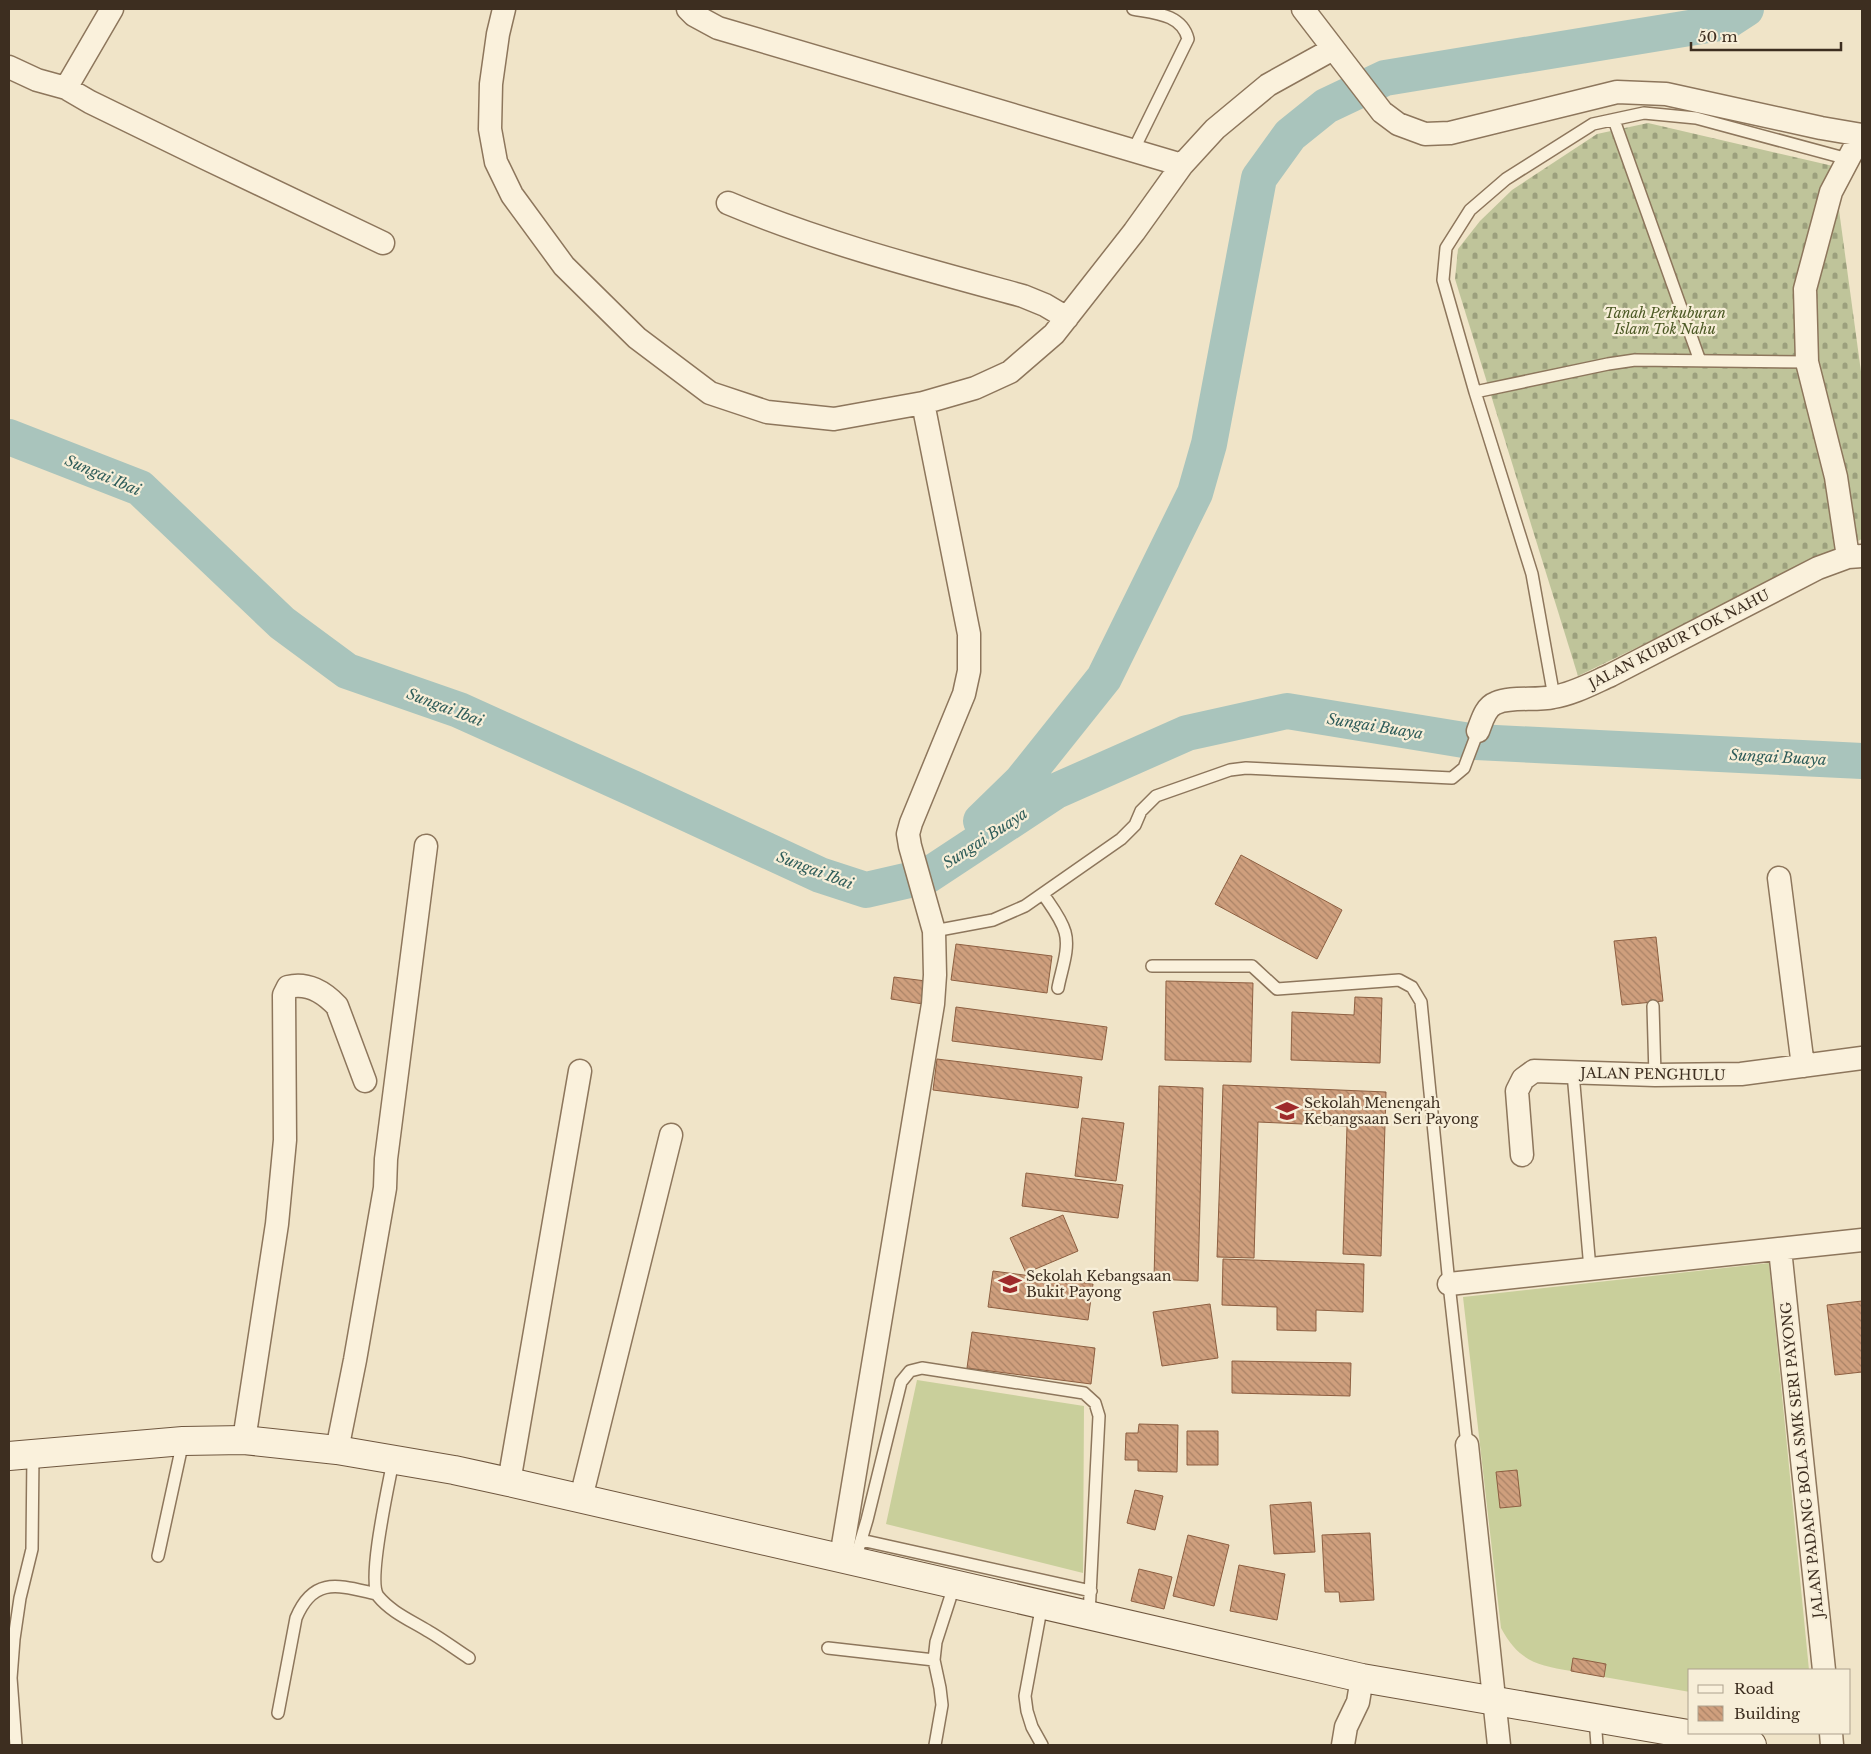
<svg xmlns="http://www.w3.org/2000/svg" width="1871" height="1754" font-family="'Libre Baskerville',serif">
	<defs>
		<pattern id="cemetery-stones" width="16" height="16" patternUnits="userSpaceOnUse" patternTransform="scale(1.25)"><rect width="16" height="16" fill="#bfc49a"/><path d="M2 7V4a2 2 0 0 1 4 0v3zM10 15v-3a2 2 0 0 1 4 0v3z" fill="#9ca07d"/></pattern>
		<pattern id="building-back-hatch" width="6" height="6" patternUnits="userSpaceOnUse" patternTransform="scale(1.25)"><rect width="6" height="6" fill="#cf9f7d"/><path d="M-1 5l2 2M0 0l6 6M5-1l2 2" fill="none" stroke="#a98266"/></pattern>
	</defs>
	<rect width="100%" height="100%" fill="#f0e4c8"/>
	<path fill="#c9cf9b" d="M1769,1263L1809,1670H1690V1692L1604,1677L1606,1664L1573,1658L1571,1671C1536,1665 1519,1661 1501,1628L1463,1297Z
		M917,1380L1084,1406L1083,1573L886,1524Z"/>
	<path fill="url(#cemetery-stones)" d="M1648,123L1833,166L1862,379V539L1578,676L1455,279L1458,249L1480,221L1512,190L1597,134Z"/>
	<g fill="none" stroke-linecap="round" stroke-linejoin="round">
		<path stroke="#a9c4bc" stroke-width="36" d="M9,437L140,488L282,623L347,671L459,710L632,788L820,875L866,890L927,876L1056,791L1187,733L1287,711L1476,742L1862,761
			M981,821L1021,782L1104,678L1195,493L1209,444L1259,178L1290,135L1326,106L1385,78L1726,22L1746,9"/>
	</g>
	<path fill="url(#building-back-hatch)" stroke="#8d5f41" d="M1241,855L1342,910L1317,959L1215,904Z
		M1656,937L1663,1001L1622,1005L1614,941Z
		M956,944L1052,956L1047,993L951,980Z
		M894,977L926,981L923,1004L891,999Z
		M1166,981L1253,983L1251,1062L1165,1060Z
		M1355,997L1382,998L1380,1063L1291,1060L1292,1012L1354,1015Z
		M956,1007L1107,1027L1102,1060L952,1041Z
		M937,1059L1082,1077L1078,1108L933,1090Z
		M1223,1085L1386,1092L1381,1256L1343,1254L1347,1126L1258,1122L1254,1258L1217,1257Z
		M1159,1086L1203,1088L1198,1281L1154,1279Z
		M1082,1118L1124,1123L1116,1181L1075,1176Z
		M1026,1173L1123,1185L1118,1218L1022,1206Z
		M1063,1215L1078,1251L1026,1273L1010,1238Z
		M1223,1259L1364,1264L1363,1312L1316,1310V1331L1277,1330V1307L1222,1305Z
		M993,1271L1093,1284L1088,1320L988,1307Z
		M1862,1301V1372L1835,1375L1827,1305Z
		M1210,1304L1218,1358L1162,1366L1153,1312Z
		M972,1332L1095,1348L1091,1384L967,1368Z
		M1232,1361L1351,1363L1350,1396L1232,1393Z
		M1139,1424L1178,1425L1177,1472L1138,1471V1460H1125L1126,1433H1138Z
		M1187,1431H1218V1465H1187Z
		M1517,1470L1521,1506L1500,1508L1496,1472Z
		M1135,1490L1163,1496L1155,1530L1127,1523Z
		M1311,1502L1315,1552L1274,1554L1270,1505Z
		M1370,1533L1374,1600L1340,1602L1339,1592H1325L1322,1535Z
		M1188,1535L1229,1545L1214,1606L1173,1596Z
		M1239,1565L1285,1574L1277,1620L1230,1611Z
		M1139,1569L1172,1577L1164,1609L1131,1601Z
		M1573,1658L1606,1664L1604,1677L1571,1671Z"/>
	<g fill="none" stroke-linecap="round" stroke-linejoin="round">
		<defs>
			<path id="lane" d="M1614,120L1700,361
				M1133,151L1188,39C1182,14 1154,13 1133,9
				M1475,392L1608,364L1635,360L1807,362
				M1554,697L1532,574L1475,392L1443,280L1446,248L1470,210L1506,179L1593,124L1644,113L1696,118L1848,159
				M1043,894C1051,906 1061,918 1065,932C1070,949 1061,971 1058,988
				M934,931L993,920L1025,906L1121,839L1135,825L1141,811L1156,796L1230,770L1246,768L1452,778L1464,768L1478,731
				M1152,966H1252L1277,989L1399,980L1412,987L1421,1002L1449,1284L1467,1445
				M1653,1006L1655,1075
				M1573,1073L1590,1269
				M393,1461C389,1483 367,1580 378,1596C391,1612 410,1620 428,1631C442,1639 455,1649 469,1658
				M861,1540L1091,1591
				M158,1556L183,1441
				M855,1560L867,1520L901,1382L910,1371L922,1368L1084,1393L1095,1403L1099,1416L1089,1615
				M828,1648L934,1660
				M278,1713L296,1618C314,1575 340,1586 377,1594
				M1595,1719L1597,1745
				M16,1745L11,1678L14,1639L20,1598L32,1549L33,1454
				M935,1745L942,1705L940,1688L934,1660L936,1642L955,1583
				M1042,1745L1032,1727L1027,1711L1025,1696L1042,1604"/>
			<path id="street" d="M504,9L498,34L491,84L490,129L496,162L512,195L564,266L637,338L710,393L767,412L834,419L923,403L975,388L1010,372L1054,334L1134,232L1182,165L1215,129L1268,85L1333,49
				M688,9L694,15L718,28L1182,165
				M1303,9L1382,112L1398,124L1425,134L1450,133L1617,92L1666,94L1821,128L1862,135
				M9,67L37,80L66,88L90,102L203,157L383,243
				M66,88L112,9
				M728,203C823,243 924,269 1023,296L1045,305L1067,318
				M1848,557L1836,477L1807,362L1805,289L1831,192L1861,135
				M1478,731C1482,721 1485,707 1496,703C1511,696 1536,701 1553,697C1573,694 1593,683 1611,675L1818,568L1848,557L1862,556
				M1779,878L1803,1066
				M1522,1155L1517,1091L1523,1079L1534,1071L1655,1075L1741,1074L1862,1058
				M1780,1249L1824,1670
				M1449,1284L1862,1240
				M244,1440L277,1224L285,1140L284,995L288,987C307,982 324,992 337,1006L365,1081
				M1467,1445L1499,1745
				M337,1450L355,1360L385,1188L386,1159L426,846
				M509,1482L580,1071
				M581,1498L671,1135
				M841,1557L933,1004L935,975L934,931L910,846L908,834L911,823L964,694L969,671V634L923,403
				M1831,1733L1832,1745
				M1343,1745L1346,1727L1358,1702L1362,1678"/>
			<path id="secondary" d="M9,1456L183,1441L244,1440L337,1450L454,1470L509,1482L1362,1678L1752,1745"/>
		</defs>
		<use href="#lane" stroke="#8d765c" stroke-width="14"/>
		<use href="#street" stroke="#8d765c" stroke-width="25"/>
		<use href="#secondary" stroke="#6f573f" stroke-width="30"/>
		<use href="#lane" stroke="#faf1dc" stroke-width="11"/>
		<use href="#street" stroke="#faf1dc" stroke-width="22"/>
		<use href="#secondary" stroke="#faf1dc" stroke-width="28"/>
	</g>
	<defs>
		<symbol id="school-bare" viewBox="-9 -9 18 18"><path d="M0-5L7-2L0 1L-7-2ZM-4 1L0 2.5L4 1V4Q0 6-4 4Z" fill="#9e2a2b" stroke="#f7eed8" stroke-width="2.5" paint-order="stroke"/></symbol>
	</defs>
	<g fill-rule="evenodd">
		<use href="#school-bare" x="1271" y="1095" width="32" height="32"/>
		<use href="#school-bare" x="994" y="1268" width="32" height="32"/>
	</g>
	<g text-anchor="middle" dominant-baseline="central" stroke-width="4.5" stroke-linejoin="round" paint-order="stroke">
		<g font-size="14" font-style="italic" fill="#4d5a26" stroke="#f7eed8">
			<text x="1665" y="313">Tanah Perkuburan<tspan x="1665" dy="16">Islam Tok Nahu</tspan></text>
		</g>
		<g font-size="14" fill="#3d2e20" stroke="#f7eed8">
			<text transform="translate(1679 639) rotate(-27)">JALAN KUBUR TOK NAHU</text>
			<text transform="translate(1653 1074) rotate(1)">JALAN PENGHULU</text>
			<text transform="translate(1802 1460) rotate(-96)">JALAN PADANG BOLA SMK SERI PAYONG</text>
		</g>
		<g font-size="14" fill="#3d2e20" stroke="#f7eed8" text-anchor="start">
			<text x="1304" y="1103">Sekolah Menengah<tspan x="1304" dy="16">Kebangsaan Seri Payong</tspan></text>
			<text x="1026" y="1276">Sekolah Kebangsaan<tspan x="1026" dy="16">Bukit Payong</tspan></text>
		</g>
		<g font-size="15" font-style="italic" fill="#2f5d5a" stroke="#f7eed8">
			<text transform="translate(103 475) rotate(23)">Sungai Ibai</text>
			<text transform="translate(445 707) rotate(21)">Sungai Ibai</text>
			<text transform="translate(1375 726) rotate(9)">Sungai Buaya</text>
			<text transform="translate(1778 757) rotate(3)">Sungai Buaya</text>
			<text transform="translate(985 838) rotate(-33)">Sungai Buaya</text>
			<text transform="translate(815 870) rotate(21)">Sungai Ibai</text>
		</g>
	</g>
	<rect width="1871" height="1754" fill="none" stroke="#3d2e20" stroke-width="20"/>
	<rect x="1688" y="1669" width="162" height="65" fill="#f7eed8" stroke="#ada18e"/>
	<rect x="1698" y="1685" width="25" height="8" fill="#faf1dc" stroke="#ada18e"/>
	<text x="1734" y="1694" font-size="15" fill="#3d2e20">Road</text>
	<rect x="1698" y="1706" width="25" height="15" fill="url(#building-back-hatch)" stroke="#ada18e"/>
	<text x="1734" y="1719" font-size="15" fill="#3d2e20">Building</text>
	<path d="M1691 42v8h150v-8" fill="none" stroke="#3d2e20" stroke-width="2.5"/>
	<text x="1698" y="42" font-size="15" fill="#3d2e20" stroke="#f7eed8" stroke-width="4" paint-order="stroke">50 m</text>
</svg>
